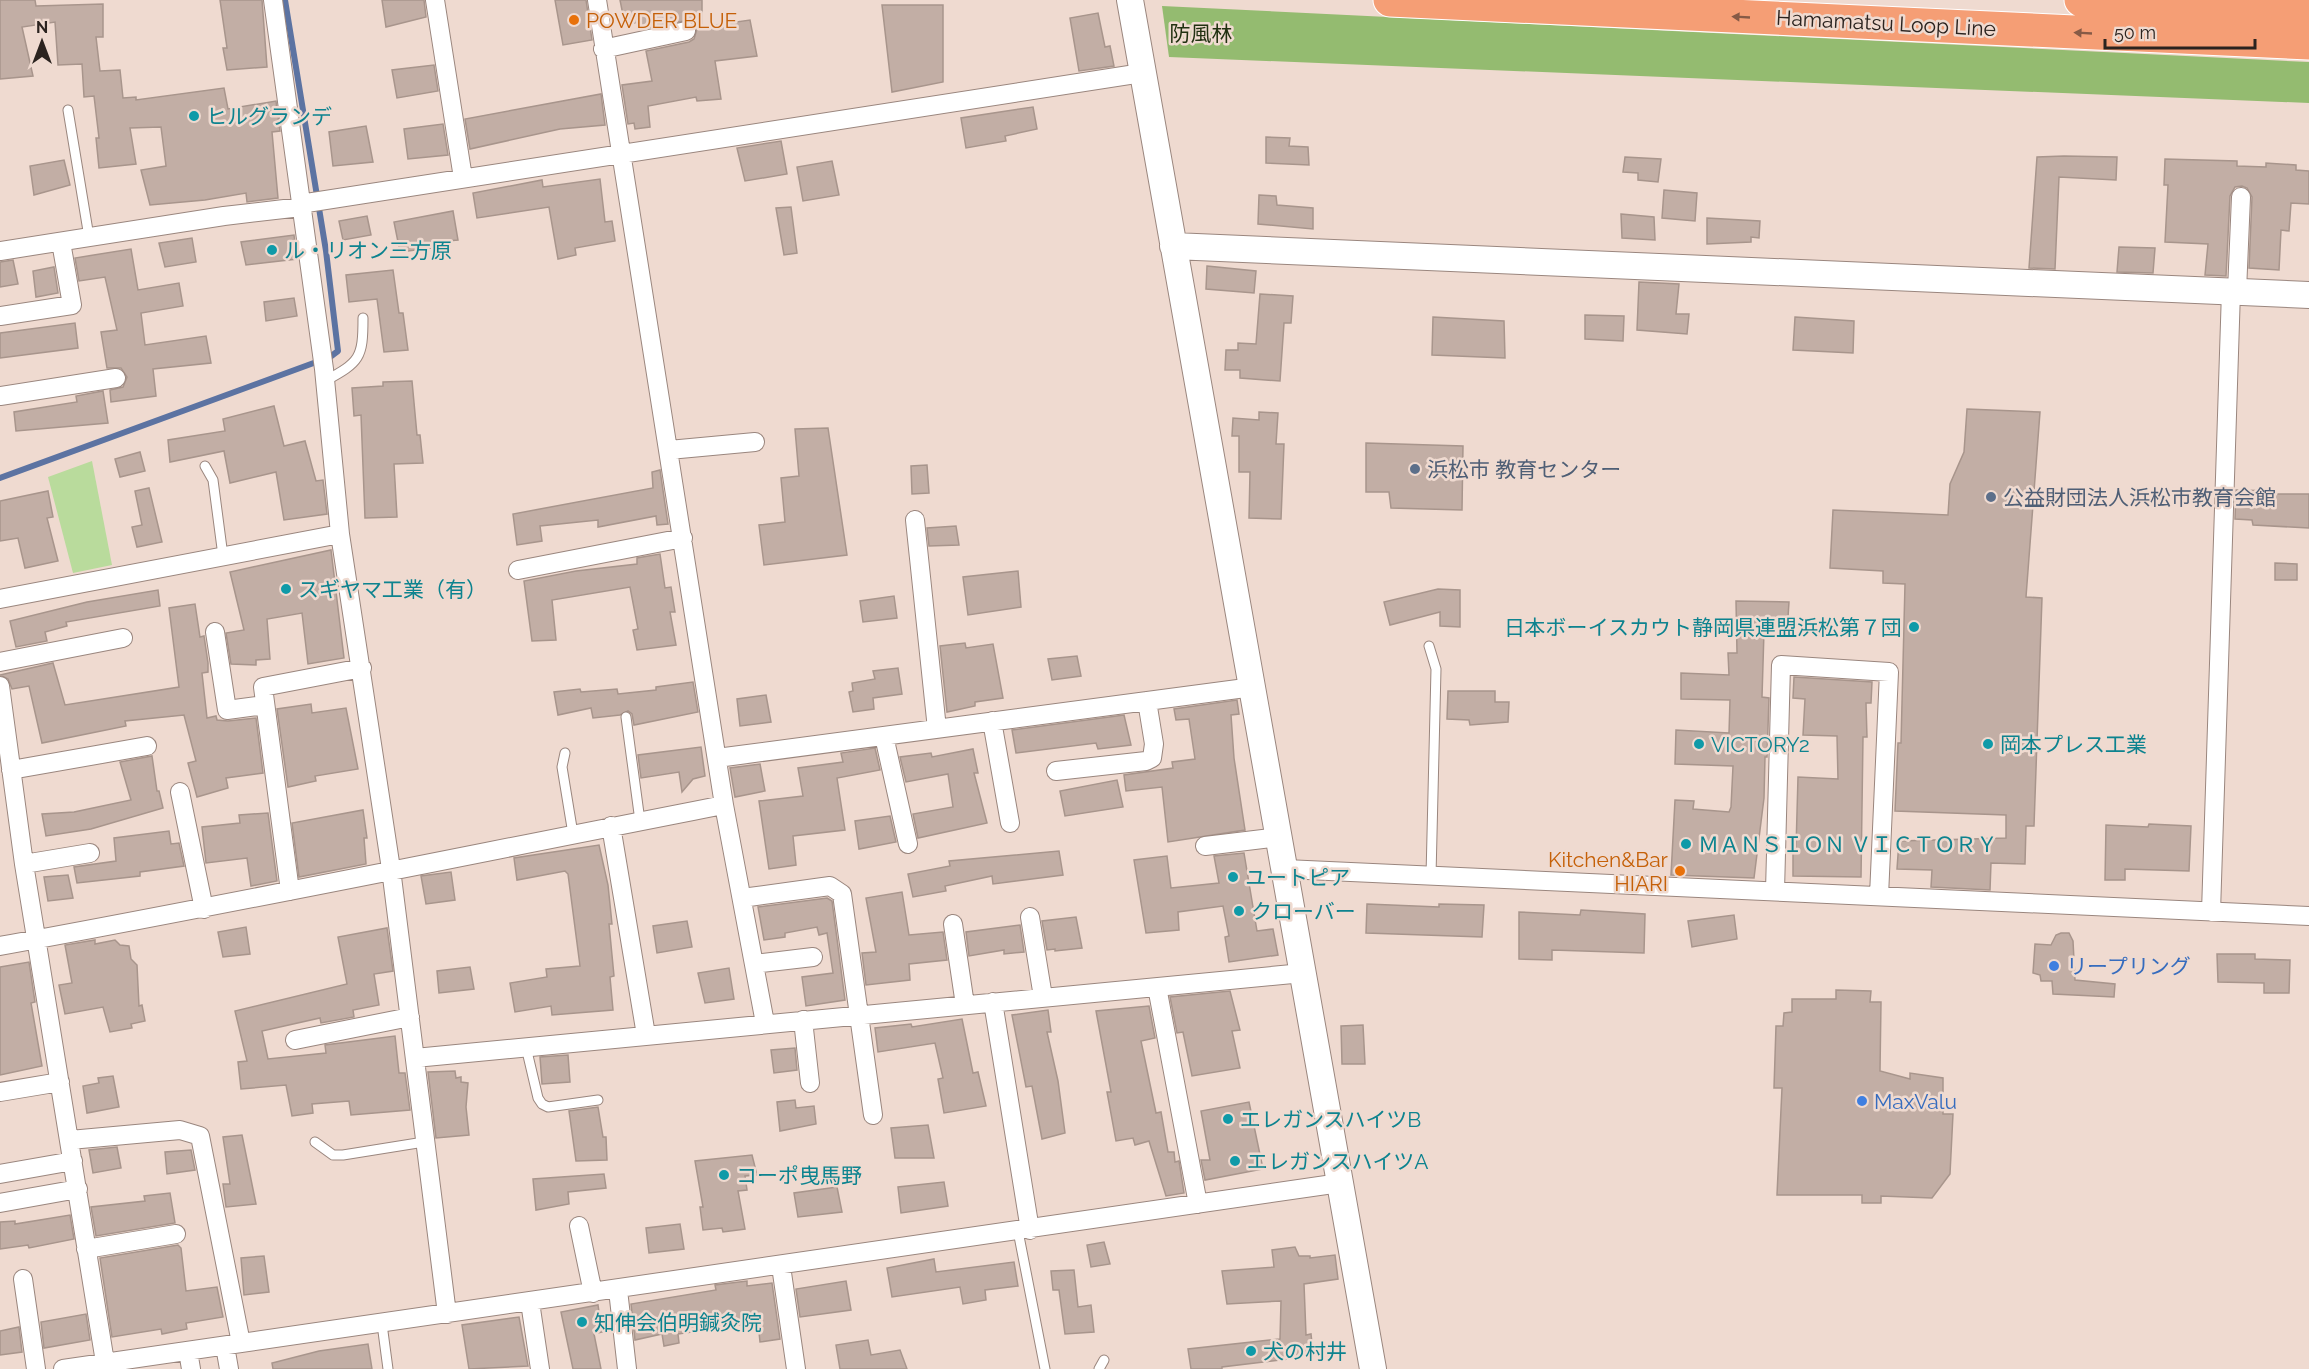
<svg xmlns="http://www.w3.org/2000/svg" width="2309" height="1369" font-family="Raleway,'Noto Sans JP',sans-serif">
	<rect width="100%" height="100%" fill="#efdad0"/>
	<path fill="#b9db9c" d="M92,461L112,565L73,573L48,477Z"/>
	<path fill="#94bb70" d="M1162,6L2309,62V103L1169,57Z"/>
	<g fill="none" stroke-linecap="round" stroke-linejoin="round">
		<path stroke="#5c73a2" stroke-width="6" d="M0,478L330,357L338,351L326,251L285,0"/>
	</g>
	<path fill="#c2aea5" stroke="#a8958c" stroke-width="1.5" d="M0,0H35L36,6L103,4V37H96L100,71L120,70L123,98L136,97V100L224,88L228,109L276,101L280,131L272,132L278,198L247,202L246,193L205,200L150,205L141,170L166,166L161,127L130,128L136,164L99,168L96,138H99L94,96L84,97L82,64L58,65L55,22L22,27L33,76L0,79Z
		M220,0H262L267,67L227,70L223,48H227Z
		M382,0H424L426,17L386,27Z
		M555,0H586L592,40L563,45Z
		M620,0H702V27L750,20L757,56L715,61L721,99L697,101L696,97L648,106L650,127L635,129L634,123L628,124L622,85L652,81L646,51L689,42L694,39L697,29L689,20L641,29L639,22L625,25Z
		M882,5H943V82L892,92Z
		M1098,13L1105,47L1110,46L1114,66L1079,71L1070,18Z
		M434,65L438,91L397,98L392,70Z
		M601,94L605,125L560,129L470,149L465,119Z
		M1033,107L1037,129L1005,136L1006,141L966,148L961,118Z
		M443,124L448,155L408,159L404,129Z
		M366,126L373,162L333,166L329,132Z
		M1266,137L1290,138L1289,146L1308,147L1309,165L1266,163Z
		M781,141L787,174L745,181L737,148Z
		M2064,156L2117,157L2116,180L2059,177L2055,269L2029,268L2037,157Z
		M1625,157L1661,159L1658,182L1638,180V173L1623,172Z
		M2165,159L2237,161V166L2266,167V163L2296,165V170L2309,171V204L2291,203L2289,231L2281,230L2279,270L2249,268L2252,197L2247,188L2242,186L2235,187L2230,196L2226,276L2205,275L2208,244L2165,242L2168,185H2164Z
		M64,160L70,185L34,195L30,166Z
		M832,161L839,195L803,201L797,167Z
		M600,179L605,222L612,221L615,241L575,248L576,255L558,259L549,207L477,218L473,193L542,180L543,187Z
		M1664,190L1697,193L1695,221L1662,218Z
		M1259,195L1276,196L1277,205L1313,208V229L1258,224Z
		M791,207L797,253L784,255L776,208Z
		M453,211L458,240L447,241L448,246L400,252L394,222Z
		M1621,214L1654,217L1655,240L1622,238Z
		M367,216L371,235L343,240L339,221Z
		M1707,218L1760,221L1759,238L1751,237V242L1707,244Z
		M294,235L297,259L246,265L241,242Z
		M192,238L196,262L165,267L159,243Z
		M2119,247L2155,248L2153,273L2117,272Z
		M131,249L138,290L179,283L183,306L141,313L145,345L206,336L211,363L153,369L156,396L111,402L110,390L123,387L127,377L121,368H107L101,332L117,330L105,277L79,281L75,258Z
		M13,260L18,284L0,287V262Z
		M1207,266L1256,271L1254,293L1206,289Z
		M54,267L58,293L36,297L33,271Z
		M393,270L399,313H403L408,350L384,352L377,299L349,302L346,275Z
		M1639,282L1679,284L1676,314H1689L1687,334L1637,330Z
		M1260,294L1293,296L1291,323H1284L1280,381L1240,378V370H1225L1226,350H1238V343L1256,344Z
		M294,298L297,316L266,321L264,302Z
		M1585,315L1624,316L1623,341L1585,339Z
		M1433,317L1504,321L1505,358L1432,355Z
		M1795,317L1854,321L1853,353L1793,350Z
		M75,323L78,348L0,358V333Z
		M412,381L417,435H420L423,463L394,464L397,517L365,518L361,415L354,416L352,388L383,386V382Z
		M103,391L108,423L16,431L14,412L77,402L76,396Z
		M274,406L284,446L305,441L316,481L323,480L327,514L284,520L276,472L230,483L224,451L170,462L168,440L225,431L223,419Z
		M1967,409L2040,412L2026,597L2042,598L2034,826H2026L2025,864L1991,863L1990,890L1931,887L1932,870L1897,869L1899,841L2006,838V815L1895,811L1898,743H1901L1905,584L1883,583V571L1830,568L1833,510L1948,515L1950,484L1964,452Z
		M1259,412L1278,413L1276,444H1284L1281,519L1249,518L1250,472H1239V436H1232L1233,418L1259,420Z
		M828,428L847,555L764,565L759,525L785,522L781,478L799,476L795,429Z
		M1366,443L1463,446L1462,510L1391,508L1389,492H1366Z
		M140,452L145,471L120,477L115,459Z
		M927,465L929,493L912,494L911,466Z
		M660,470L668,524L657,525L656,516L598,527V520L540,526L542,541L517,545L513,514L653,488L652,472Z
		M149,488L162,542L137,547L132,527L142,525L135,491Z
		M2236,490L2275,491V494H2309V528L2253,525L2252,520L2235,519Z
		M48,491L53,517L47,518L58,561L25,568L18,538L0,541V501Z
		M956,526L959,545L929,546L927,528Z
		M331,550L344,658L308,664L302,613L267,619L270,659L256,660V665L231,664L226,633L244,630L230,572Z
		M660,554L665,588L671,587L675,612H670L676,645L637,650L633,630L638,629L630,587L552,600L556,640L532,641L524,581L576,571L637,564V558Z
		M2275,563L2297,564V580H2275Z
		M1018,571L1021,607L968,615L963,577Z
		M1438,589L1460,590V627L1440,626V612L1390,625L1384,602Z
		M158,590L160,606L66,622L67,626L45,632L47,641L16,647L10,621L87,602Z
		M894,596L897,618L863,622L860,601Z
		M1736,601L1789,602L1787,632L1764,631L1762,697L1769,698L1767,757H1765L1764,798L1754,878L1671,875L1675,800L1694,801L1693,809L1729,812L1731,807L1733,766L1675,764L1676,730L1729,733L1730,700L1681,699V673L1729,675L1728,653H1737Z
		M195,604L200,637L204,636L208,663V672L202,673L207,718L216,716L217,720L228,721L256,718L263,773L226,778L228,788L197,797L188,763L196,761L184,715L125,721L126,726L42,743L29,686L12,689L8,679L0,675L53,663L65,705L179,687L169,608Z
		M965,643L966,648L993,644L1003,698L975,702V706L947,712L940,646Z
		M1077,656L1081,676L1052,680L1048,659Z
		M898,668L902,694L873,698L874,709L853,712L849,692L853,691L852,683L875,679L873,671Z
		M1794,677L1872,682L1871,703H1866L1867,737H1863L1861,877L1793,876V849H1796L1798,777L1838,779L1837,736L1803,735L1805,699L1793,698Z
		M693,682L698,712L634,725L632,714L628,711L620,715L593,718L591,708L558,715L554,692L580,689L581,692L617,689L618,694L656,690V687Z
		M1448,691H1495V702H1509L1508,722L1470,725L1469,720L1447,719Z
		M766,695L771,722L740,726L737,699Z
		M1237,700L1239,714L1231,715L1234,758L1245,830L1168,842L1162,787L1126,791L1124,775L1173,768L1172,762L1195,759L1189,719L1176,720L1174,709Z
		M311,704L312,713L346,708L358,769L315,776L316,781L288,787L277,709Z
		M1124,715L1131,745L1098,749L1096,743L1016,753L1012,730Z
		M701,747L705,776L693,779L682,792L679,772L641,778L638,755Z
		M875,748L880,770L837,778L845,830L793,836L796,865L769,869L759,801L803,796L798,768L843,762L841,753Z
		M973,749L978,773H974L987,823L918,838L913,814L953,807L948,774L906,782L900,757L931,753L932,757Z
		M152,756L157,791H159L163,808L91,829L46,836L42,814L74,812L131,800L120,762Z
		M760,764L765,791L735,797L730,768Z
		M1117,780L1123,807L1065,816L1060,791Z
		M363,810L367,838H364L366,864L299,877L292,823Z
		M268,813L277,881L251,886L247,858L206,863L202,827L240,823L239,815Z
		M890,816L896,842L859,849L855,821Z
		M2149,824L2191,826L2189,871L2125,869V880H2105L2106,825L2148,827Z
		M169,831L171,844L179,843L184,866L140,872V876L77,883L74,867L116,861L114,838Z
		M599,845L608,885L612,924H609L614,976L610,977L613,1010L552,1015L551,1006L515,1012L510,983L547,977L546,969L580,966L568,874L565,871L517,880L514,858Z
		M1059,851L1063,875L993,884L992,876L945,886L946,891L913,897L908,874L950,866L949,861Z
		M1244,853L1257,931L1273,929L1278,955L1229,962L1225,937L1229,936L1223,906L1178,912L1179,930L1146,933L1134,860L1167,856L1171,888L1219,883L1214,856Z
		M451,872L455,900L426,904L421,876Z
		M68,875L73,898L48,901L44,877Z
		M902,892L909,935L943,932L947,960L909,964L910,980L866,985L862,953L876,952L866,898Z
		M827,898L832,901L845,1000L806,1006L802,977L833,973L827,933L819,935L817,927L785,933V937L764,940L758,907Z
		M1367,904L1439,907V904L1484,905L1482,937L1366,933Z
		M1581,910L1645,914L1644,953L1552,950V960L1519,959V912L1580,915Z
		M1734,915L1737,939L1692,947L1688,921Z
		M1076,917L1082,948L1055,951V949L1047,950L1042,921Z
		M687,921L692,947L657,953L653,926Z
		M1020,925L1024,952L1004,954V950L969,956L966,932Z
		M246,927L250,954L223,957L218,932Z
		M387,928L393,971L374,974L379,1005L353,1010L354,1017L321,1023L320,1018L262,1031L268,1059L326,1053L325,1045L395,1036L399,1073H405L410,1110L351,1115L349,1101L312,1104L313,1113L292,1116L286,1085L241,1089L238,1062L247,1061L235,1011L347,984L338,937Z
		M2061,933H2069L2073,941L2075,980L2115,984L2114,997L2053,994L2052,981H2041L2040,975L2033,973L2035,944L2051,945L2056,935Z
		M95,940V944L115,940L120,945L129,946L131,959L137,965L139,1006L142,1005L145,1021L131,1024L132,1028L110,1032L103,1007L65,1014L59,985L72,983L65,945Z
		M2217,954H2255V959L2290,960L2289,993H2264V983L2218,982Z
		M29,962L35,1002L31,1003L42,1066L0,1075V967Z
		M470,967L474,989L439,993L437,971Z
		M729,968L734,999L705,1003L698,973Z
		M1836,990L1871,991L1870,1002H1881L1880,1071L1910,1079V1073L1943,1078V1114H1953L1950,1174L1932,1198L1881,1196V1203H1862V1195H1777L1782,1088H1774L1776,1026H1783L1784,1013L1792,1012V999H1836Z
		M1230,991L1240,1030L1232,1031L1240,1068L1192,1076L1183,1032L1177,1033L1170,997Z
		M1149,1006L1155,1038L1141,1041L1156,1113L1161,1112L1168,1152H1174L1175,1162L1179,1161L1184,1193L1166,1196L1149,1141L1135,1145L1133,1138L1116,1141L1107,1092H1111L1096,1011Z
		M1048,1010L1051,1032H1047L1058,1081L1065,1133L1042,1139L1032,1086L1026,1087L1012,1015Z
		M962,1019L973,1073L978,1072L986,1106L944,1113L938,1079L943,1078L935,1043L878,1052L875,1028L911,1024L912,1027Z
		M1363,1025L1365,1064H1342L1341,1026Z
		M795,1048L797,1070L774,1073L771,1050Z
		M568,1055L570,1082L542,1084L540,1057Z
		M455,1071L456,1078L461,1077V1082L468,1083L466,1107L469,1135L436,1138L428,1072Z
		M113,1076L119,1107L87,1113L83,1086L99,1083L98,1078Z
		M795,1100L796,1108L814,1106L816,1124L780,1131L777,1102Z
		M1249,1102L1263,1169L1205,1180L1201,1160H1210L1201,1111Z
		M598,1107L603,1137H606L607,1160L576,1161L569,1111Z
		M928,1125L934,1158H895L891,1128Z
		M242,1135L256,1204L226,1207L223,1184H230L223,1137Z
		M117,1147L121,1168L93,1173L89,1150Z
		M191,1150L195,1170L167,1174L165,1152Z
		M752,1155L757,1175L745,1176L747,1190L738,1191L745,1229L723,1232L722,1228L703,1230L700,1207H703L695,1161Z
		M604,1174L606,1188L568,1192L569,1204L536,1210L533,1179Z
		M944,1182L948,1206L901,1213L898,1187Z
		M837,1187L842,1212L798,1217L794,1193Z
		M170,1193L175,1223L96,1236L91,1207L145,1201L144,1196Z
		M70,1215L74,1239L29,1248L28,1245L0,1249V1222L15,1221V1224Z
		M680,1224L684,1249L649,1253L646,1228Z
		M1104,1242L1110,1264L1091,1267L1087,1245Z
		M178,1245L181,1248L186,1291L217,1287L223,1317L186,1323L187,1329L162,1334L161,1329L112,1337L100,1258Z
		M1295,1247L1299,1256H1310V1258L1335,1255L1338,1279L1304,1284L1306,1335L1311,1334L1313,1353L1288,1357V1359L1222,1367V1369H1191L1188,1349L1280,1339L1281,1301L1227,1304L1222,1271L1274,1267L1272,1250Z
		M264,1256L269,1292L244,1295L241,1258Z
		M934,1259L936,1272L1014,1262L1018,1286L985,1290L986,1300L963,1304L960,1287L892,1297L887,1268Z
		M1074,1270L1078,1307L1091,1305L1094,1332L1065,1334L1059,1290H1053L1051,1271Z
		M747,1281V1286L772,1283L780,1339L760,1342L758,1322L678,1334L679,1343L664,1346L662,1334L635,1340L631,1304L716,1290L715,1285Z
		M846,1281L851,1310L800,1317L796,1289Z
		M598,1305L602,1332L594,1334L601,1369H573L561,1312Z
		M86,1314L90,1340L44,1348L41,1322Z
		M519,1317L528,1366L469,1369L462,1325Z
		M19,1327L22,1352L0,1355V1331Z
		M868,1340L871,1355L900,1350L907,1369H840L836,1345Z
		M368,1344L372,1369H273L272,1363L319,1351Z"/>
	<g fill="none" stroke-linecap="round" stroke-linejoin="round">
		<defs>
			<path id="lane" d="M68,110L89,237
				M325,381C360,362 363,358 363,318
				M205,466L213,480L223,556
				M1429,646L1436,669L1431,876
				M626,717L640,821
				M565,753L562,767L573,834
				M526,1047L538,1098L542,1104L548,1107L598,1100
				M315,1142L333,1155H343L424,1142
				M1018,1231L1045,1369
				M382,1324L388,1369
				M1099,1369L1104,1360"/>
			<path id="street" d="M273,0L324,369L340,534L391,869L447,1314
				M435,0L463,178
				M597,0L724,805L765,1023
				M603,49L686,31
				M300,204L1142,73
				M0,251L224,216L301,207
				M2237,291L2241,197
				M0,316L72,305L61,242
				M0,396L116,378
				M669,450L755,442
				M915,520L937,729
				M518,570L683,538
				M0,599L340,534
				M215,632L227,710L265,705
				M0,662L123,638
				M0,686L24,864L105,1362
				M992,721L1010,823
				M884,736L908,844
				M717,758L1253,687
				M11,770L147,746
				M1056,771L1146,761L1152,758L1154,744L1147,701
				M180,792L204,909
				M611,826L646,1035
				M1205,846L1279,837
				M24,864L90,853
				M1285,869L2309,916
				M290,891L263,687L362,668
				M1775,891L1781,665L1889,672L1879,896
				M742,898L830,886L842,894L873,1115
				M2211,912L2231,291
				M1030,917L1043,997
				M953,924L965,1005
				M0,946C242,902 483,852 724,805
				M754,964L813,957
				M1157,987L1198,1204
				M993,1002L1030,1230
				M803,1020L810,1083
				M295,1040L410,1017
				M415,1058L1303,973
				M0,1092L60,1082
				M70,1140L180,1130L200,1136L241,1343
				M0,1174L73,1161
				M0,1203L78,1189
				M579,1226L593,1293
				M86,1249L176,1234
				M781,1266L796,1369
				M23,1279L36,1369
				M618,1290L627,1369
				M530,1302L540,1369
				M225,1346L229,1369
				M188,1351L191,1369
				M63,1369L1340,1183"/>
			<path id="secondary" d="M1130,0L1373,1369
				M1173,246L2309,295"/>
			<path id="highway" d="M1390,0L2309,43
				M2081,0L2309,11"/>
		</defs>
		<use href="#lane" stroke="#9a867e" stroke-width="11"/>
		<use href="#street" stroke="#9a867e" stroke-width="20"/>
		<use href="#secondary" stroke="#9a867e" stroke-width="28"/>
		<use href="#highway" stroke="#fff" stroke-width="35"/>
		<use href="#lane" stroke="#fff" stroke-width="9"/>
		<use href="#street" stroke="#fff" stroke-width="18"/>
		<use href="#secondary" stroke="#fff" stroke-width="26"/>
		<use href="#highway" stroke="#f59e75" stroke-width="33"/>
	</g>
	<defs><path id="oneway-solid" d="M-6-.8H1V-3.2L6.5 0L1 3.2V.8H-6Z" transform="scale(1.5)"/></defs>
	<g fill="#865a46">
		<use href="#oneway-solid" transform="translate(1741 17) rotate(-177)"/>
		<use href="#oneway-solid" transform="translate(2083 33) rotate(-177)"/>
	</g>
	<g fill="#e8710a" stroke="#efdad0" stroke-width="2">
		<circle cx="574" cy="20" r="6"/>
		<circle cx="1680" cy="871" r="6"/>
	</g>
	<g fill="#0f9aa8" stroke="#efdad0" stroke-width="2">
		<circle cx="194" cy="116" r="6"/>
		<circle cx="272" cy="250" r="6"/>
		<circle cx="286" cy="589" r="6"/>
		<circle cx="1914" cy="627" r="6"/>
		<circle cx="1699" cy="744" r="6"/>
		<circle cx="1988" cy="744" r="6"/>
		<circle cx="1686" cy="844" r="6"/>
		<circle cx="1233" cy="877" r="6"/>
		<circle cx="1239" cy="911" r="6"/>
		<circle cx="1228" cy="1119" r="6"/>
		<circle cx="1235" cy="1161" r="6"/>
		<circle cx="724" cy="1175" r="6"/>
		<circle cx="582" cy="1322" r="6"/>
		<circle cx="1251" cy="1351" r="6"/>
	</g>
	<g fill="#5c6f8a" stroke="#efdad0" stroke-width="2">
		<circle cx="1415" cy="469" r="6"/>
		<circle cx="1991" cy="497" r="6"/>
	</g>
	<g fill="#3f7fe0" stroke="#efdad0" stroke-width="2">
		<circle cx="2054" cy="966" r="6"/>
		<circle cx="1862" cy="1101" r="6"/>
	</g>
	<g text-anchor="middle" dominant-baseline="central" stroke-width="5" stroke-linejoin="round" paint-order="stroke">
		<g font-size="21" fill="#c56008" stroke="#efdad0" text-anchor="start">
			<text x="586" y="20">POWDER BLUE</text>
			<text x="1668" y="859" text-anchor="end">Kitchen&amp;Bar<tspan x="1668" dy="24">HIARI</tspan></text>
		</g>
		<g font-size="21" fill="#2b231f" stroke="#efdad0">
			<text transform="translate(1886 23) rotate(3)">Hamamatsu Loop Line</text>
		</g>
		<g font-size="21" fill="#213111" stroke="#efdad0">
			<text x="1201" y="33">防風林</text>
		</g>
		<g font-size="21" fill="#0d838f" stroke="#efdad0" text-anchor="start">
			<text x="206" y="116">ヒルグランデ</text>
			<text x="284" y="250">ル・リオン三方原</text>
			<text x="298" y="589">スギヤマ工業（有）</text>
			<text x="1902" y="627" text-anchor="end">日本ボーイスカウト静岡県連盟浜松第７団</text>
			<text x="1711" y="744">VICTORY2</text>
			<text x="2000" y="744">岡本プレス工業</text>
			<text x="1698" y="844">ＭＡＮＳＩＯＮ ＶＩＣＴＯＲＹ</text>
			<text x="1245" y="877">ユートピア</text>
			<text x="1251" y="911">クローバー</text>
			<text x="1240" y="1119">エレガンスハイツB</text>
			<text x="1247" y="1161">エレガンスハイツA</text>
			<text x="736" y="1175">コーポ曳馬野</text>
			<text x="594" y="1322">知伸会伯明鍼灸院</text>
			<text x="1263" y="1351">犬の村井</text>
		</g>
		<g font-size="21" fill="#4e5e75" stroke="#efdad0" text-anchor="start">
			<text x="1427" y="469">浜松市 教育センター</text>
			<text x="2003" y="497">公益財団法人浜松市教育会館</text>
		</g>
		<g font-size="21" fill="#366cbe" stroke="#efdad0" text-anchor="start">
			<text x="2066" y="966">リープリング</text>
			<text x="1874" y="1101">MaxValu</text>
		</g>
	</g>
	<g transform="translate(42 42)" stroke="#efdad0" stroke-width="4.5" paint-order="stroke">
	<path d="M0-4.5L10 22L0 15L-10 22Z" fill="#2b231f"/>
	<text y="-9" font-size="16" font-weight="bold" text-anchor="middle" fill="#2b231f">N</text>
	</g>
	<path d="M2105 39v9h150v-9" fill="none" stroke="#2b231f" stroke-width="3"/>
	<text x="2114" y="39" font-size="18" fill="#2b231f" stroke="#efdad0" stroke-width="4.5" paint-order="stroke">50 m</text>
</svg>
